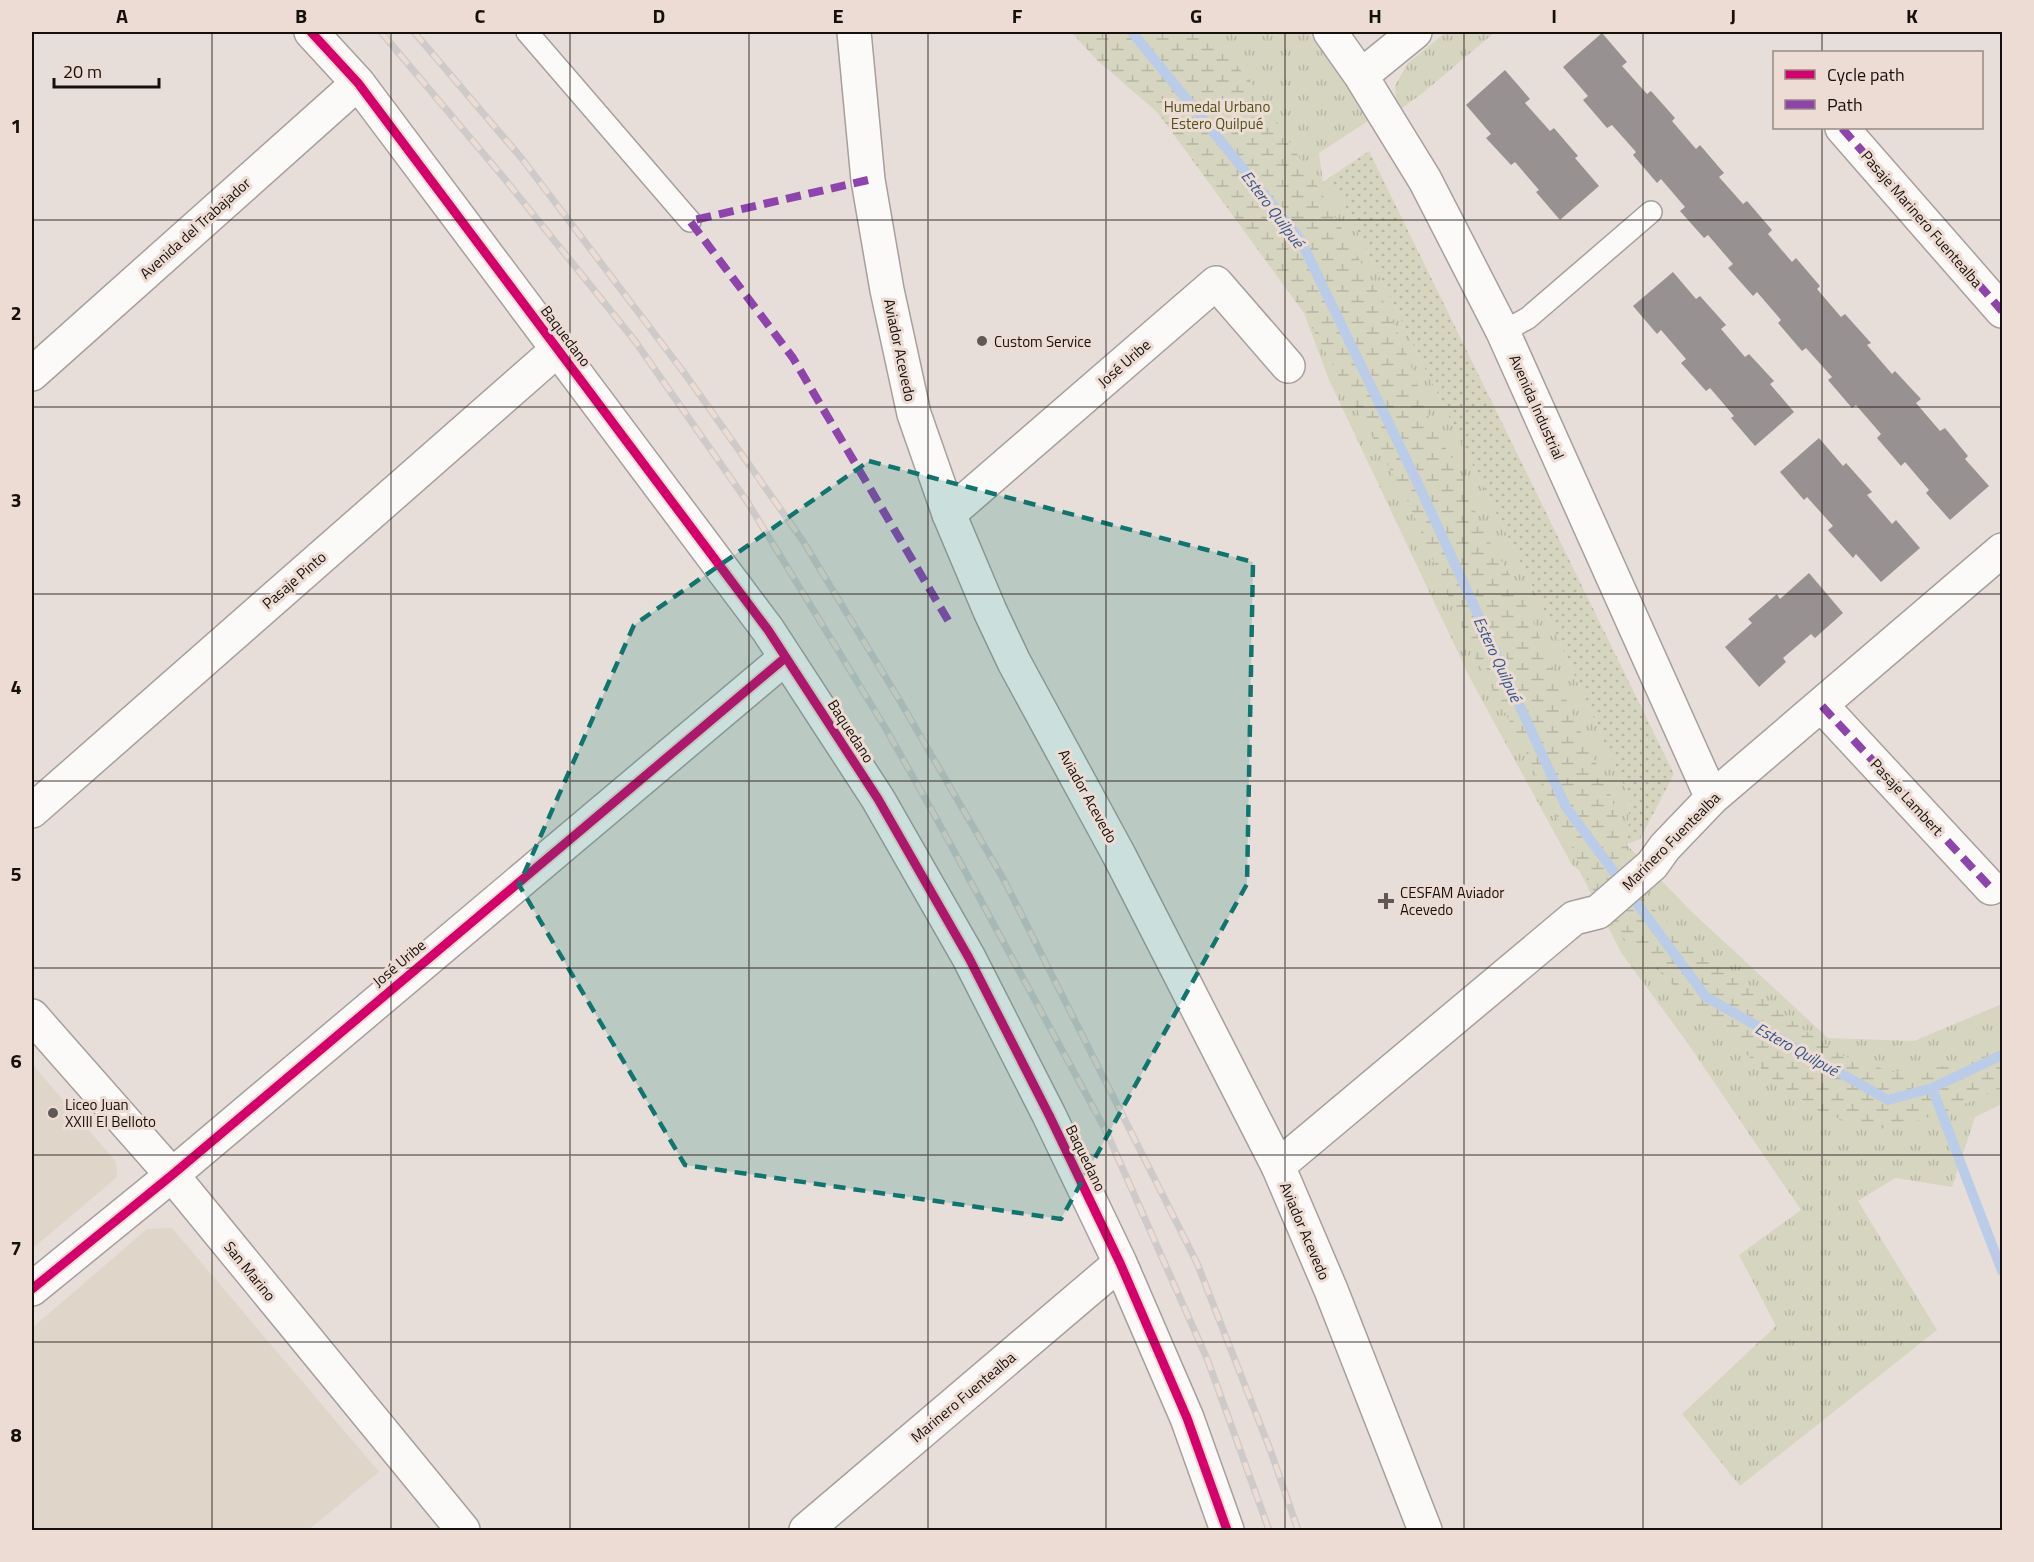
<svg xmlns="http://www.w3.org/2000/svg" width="2034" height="1562" font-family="'Titillium Web',sans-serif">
	<defs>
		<pattern id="grass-tufts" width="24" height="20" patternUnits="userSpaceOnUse" patternTransform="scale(1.5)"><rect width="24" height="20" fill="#d6d5c0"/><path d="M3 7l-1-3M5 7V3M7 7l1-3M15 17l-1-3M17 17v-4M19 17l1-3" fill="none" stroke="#b7b6a4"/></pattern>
		<pattern id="wetland-marsh" width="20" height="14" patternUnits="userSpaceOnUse" patternTransform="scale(1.5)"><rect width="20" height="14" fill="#d6d5c0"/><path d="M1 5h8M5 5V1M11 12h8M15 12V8" fill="none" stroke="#b7b6a4"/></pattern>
		<pattern id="park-dots" width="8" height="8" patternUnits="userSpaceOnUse" patternTransform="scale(1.5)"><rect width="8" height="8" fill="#d6d5c0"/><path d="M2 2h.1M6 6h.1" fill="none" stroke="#b7b6a4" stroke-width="1.8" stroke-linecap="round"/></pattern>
	</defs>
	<rect width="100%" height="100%" fill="#e7ded9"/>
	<path fill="#dfd5c8" d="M32,1064L116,1162L117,1177L32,1249Z
		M172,1228L379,1472L308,1530H32V1328L147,1229Z"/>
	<path fill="url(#grass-tufts)" d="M1085,32H1308L1371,119L1319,153L1323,182L1342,200L1557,636L1630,799L1627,845L1692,912L1828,1038L1914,1041L2002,1004V1104L1975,1117L1952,1187L1895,1178L1858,1201L1937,1330L1740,1486L1682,1414L1776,1326L1739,1255L1801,1210L1684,1038L1622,954L1579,870L1572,865L1471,680L1329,380L1282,254L1243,191Z
		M1446,32H1495L1424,92L1397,112L1395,86L1407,64Z"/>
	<path fill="url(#wetland-marsh)" d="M1071,32H1209L1257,90L1321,192L1387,308L1405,349L1431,424L1459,470L1483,531L1521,593L1572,713L1608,788L1627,844V877L1645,901L1702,953L1807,1032L1841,1055L1892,1072L1946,1066L2002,1048V1088L1944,1113L1886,1129L1853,1124L1819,1111L1776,1082L1617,932L1588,881L1521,742L1475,658L1408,502L1304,313L1158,113L1098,61Z"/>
	<path fill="url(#park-dots)" d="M1369,151L1674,774L1640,839L1627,844L1630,799L1557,636L1342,200L1323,182Z"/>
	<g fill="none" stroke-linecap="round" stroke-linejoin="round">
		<path stroke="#bacce8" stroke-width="10" d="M1132,32L1300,239L1420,488L1566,807L1706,997L1888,1100L1932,1088L2002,1055
			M1932,1088L2002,1271"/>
	</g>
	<path fill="#979191" d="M1602,33L1627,62L1622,66L1647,94L1651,91L1675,118L1672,121L1696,149L1700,145L1724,173L1719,177L1743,204L1747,201L1772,230L1768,234L1792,262L1796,258L1820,286L1817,289L1841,317L1845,314L1871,343L1867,345L1892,374L1895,371L1921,399L1916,403L1940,431L1945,428L1968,456L1965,459L1989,486L1950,520L1926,493L1929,490L1905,462L1901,466L1877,438L1881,434L1856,405L1852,408L1828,380L1832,377L1806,348L1802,351L1778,323L1781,320L1757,292L1753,296L1728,268L1733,264L1708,235L1704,238L1680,211L1685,207L1661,179L1657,183L1633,155L1636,152L1612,125L1607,128L1583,100L1588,96L1563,67Z
		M1505,70L1530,99L1525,103L1550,131L1554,128L1578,156L1575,158L1599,186L1560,220L1536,192L1539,190L1515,162L1511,165L1486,138L1491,134L1466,105Z
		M1673,272L1696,299L1700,296L1726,325L1721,329L1745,357L1749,354L1774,381L1770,384L1794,412L1755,446L1731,418L1734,416L1710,388L1706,391L1681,363L1686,359L1661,330L1657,334L1633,306Z
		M1819,438L1843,466L1846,463L1872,492L1867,495L1892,524L1896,520L1920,548L1881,582L1856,554L1853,558L1828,530L1833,526L1807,497L1804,500L1780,472Z
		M1809,573L1843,613L1815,638L1811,634L1783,658L1786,662L1759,687L1725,647L1752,623L1748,619L1777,594L1780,599Z"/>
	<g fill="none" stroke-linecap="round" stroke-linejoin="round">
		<defs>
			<path id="lane" d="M527,32L690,221
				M1503,332L1528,318L1651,212"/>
			<path id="street" d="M311,32L358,83L768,630L878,799L969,958L1049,1115L1120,1263L1187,1418L1227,1530
				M1330,32L1361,76L1425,180L1503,332L1712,798
				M1361,76L1415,32
				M1842,128L2002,311
				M32,374L358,83
				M949,514L1216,283L1288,366
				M1822,706L1991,888
				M32,811L557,350
				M32,1016L172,1175L463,1530
				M1278,1166L1574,918L1598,912L1652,865L1665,847L1712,798L2002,550
				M32,1289L172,1175L785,658
				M806,1530L1120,1263"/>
			<path id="secondary" d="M854,32L868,180L887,290L914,414L949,514L990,611L1014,662L1119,855L1278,1166L1331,1290L1425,1530"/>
		</defs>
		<use href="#lane" stroke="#a79f9b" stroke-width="24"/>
		<use href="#street" stroke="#a79f9b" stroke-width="36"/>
		<use href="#secondary" stroke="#a79f9b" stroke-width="36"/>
		<use href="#lane" stroke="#fbfaf9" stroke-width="21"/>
		<use href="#street" stroke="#fbfaf9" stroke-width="33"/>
		<use href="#secondary" stroke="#fbfaf9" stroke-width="33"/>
		<defs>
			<path id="rail" d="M381,32L504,178L635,341L748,503L886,729L935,816L1106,1131L1208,1361L1269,1530
				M414,32L523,160L685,374L803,541L900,701L1004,880L1197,1263L1271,1452L1298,1530"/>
		</defs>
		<use href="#rail" stroke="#cecac9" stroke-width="7"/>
		<use href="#rail" stroke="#eddcd3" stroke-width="4.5" stroke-dasharray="14" stroke-linecap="butt"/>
		<path stroke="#8e44ad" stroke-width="8" stroke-dasharray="15 8" stroke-linecap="butt" d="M1842,128L2002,311
			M868,180L690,221L793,358L949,622
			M1822,706L1991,888"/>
		<defs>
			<path id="cycleway" d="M311,32L358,83L768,630L878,799L969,958L1049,1115L1120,1263L1187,1418L1227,1530
				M32,1289L172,1175L785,658"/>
		</defs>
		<use href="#cycleway" stroke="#eddcd3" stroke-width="13"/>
		<use href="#cycleway" stroke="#d6006c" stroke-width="9"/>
	</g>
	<path fill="#0f766e" fill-opacity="0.2" stroke="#0f766e" stroke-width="4.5" stroke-dasharray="12 8" stroke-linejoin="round" d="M869,461L1253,562L1247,884L1061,1219L685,1165L519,885L634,625Z"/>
	<path fill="none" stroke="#16100d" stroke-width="1.5" stroke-opacity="0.55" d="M212,32V1530M391,32V1530M570,32V1530M749,32V1530M928,32V1530M1106,32V1530M1285,32V1530M1464,32V1530M1643,32V1530M1822,32V52M1822,128V1530M32,220H2002M32,407H2002M32,594H2002M32,781H2002M32,968H2002M32,1155H2002M32,1342H2002"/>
	<g fill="#5f5854" stroke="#eddcd3" stroke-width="2">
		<circle cx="982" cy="341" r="6"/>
		<path d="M1383 892h6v6h6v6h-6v6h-6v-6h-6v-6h6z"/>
		<circle cx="53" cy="1113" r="6"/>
	</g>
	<g text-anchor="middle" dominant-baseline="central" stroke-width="6" stroke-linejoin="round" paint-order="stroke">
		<g font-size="15" fill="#4f5319" stroke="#eddcd3">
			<text x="1217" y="106">Humedal Urbano<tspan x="1217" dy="17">Estero Quilpué</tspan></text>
		</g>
		<g font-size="15" fill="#16100d" stroke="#eddcd3">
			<text transform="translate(1922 219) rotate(49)">Pasaje Marinero Fuentealba</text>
			<text transform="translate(195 228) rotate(-42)">Avenida del Trabajador</text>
			<text transform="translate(566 336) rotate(53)">Baquedano</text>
			<text transform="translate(900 350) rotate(78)">Aviador Acevedo</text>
			<text transform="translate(1124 363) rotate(-41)">José Uribe</text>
			<text transform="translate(1537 407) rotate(66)">Avenida Industrial</text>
			<text transform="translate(294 580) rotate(-41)">Pasaje Pinto</text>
			<text transform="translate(851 731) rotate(57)">Baquedano</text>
			<text transform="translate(1088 796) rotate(61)">Aviador Acevedo</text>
			<text transform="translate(1907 797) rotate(47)">Pasaje Lambert</text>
			<text transform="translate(1671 841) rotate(-45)">Marinero Fuentealba</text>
			<text transform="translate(399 963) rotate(-40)">José Uribe</text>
			<text transform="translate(1086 1158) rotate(64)">Baquedano</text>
			<text transform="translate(1305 1231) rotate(67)">Aviador Acevedo</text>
			<text transform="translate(250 1271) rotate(51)">San Marino</text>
			<text transform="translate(963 1397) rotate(-40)">Marinero Fuentealba</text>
		</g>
		<g font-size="15" fill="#16100d" stroke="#eddcd3" text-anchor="start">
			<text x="994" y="341">Custom Service</text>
			<text x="1400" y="892">CESFAM Aviador<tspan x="1400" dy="17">Acevedo</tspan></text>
			<text x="65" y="1104">Liceo Juan<tspan x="65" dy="17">XXIII El Belloto</tspan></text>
		</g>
		<g font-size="16" font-style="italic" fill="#33588f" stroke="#eddcd3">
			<text transform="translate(1273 209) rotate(53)">Estero Quilpué</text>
			<text transform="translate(1498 659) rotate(65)">Estero Quilpué</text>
			<text transform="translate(1797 1049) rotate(29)">Estero Quilpué</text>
		</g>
	</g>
	<rect width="2034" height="1562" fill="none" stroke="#eddcd3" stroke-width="66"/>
	<rect x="1773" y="51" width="210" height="78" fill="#eddcd3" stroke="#978a84" stroke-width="1.5"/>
	<rect x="1785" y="70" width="30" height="9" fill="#d6006c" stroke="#978a84" stroke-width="1.5"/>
	<text x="1827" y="81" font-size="18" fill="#16100d">Cycle path</text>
	<rect x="1785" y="100" width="30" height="9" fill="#8e44ad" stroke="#978a84" stroke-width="1.5"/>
	<text x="1827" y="111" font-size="18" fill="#16100d">Path</text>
	<path d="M54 78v9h105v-9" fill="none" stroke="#16100d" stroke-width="3"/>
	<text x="63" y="78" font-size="18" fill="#16100d" stroke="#eddcd3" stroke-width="4.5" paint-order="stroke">20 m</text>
	<rect x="33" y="33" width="1968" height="1496" fill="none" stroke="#16100d" stroke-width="2"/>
	<g font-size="20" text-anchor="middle" font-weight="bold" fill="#16100d">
		<text x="122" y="23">A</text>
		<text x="301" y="23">B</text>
		<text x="480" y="23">C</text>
		<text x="659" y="23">D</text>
		<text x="838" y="23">E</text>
		<text x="1017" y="23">F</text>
		<text x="1196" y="23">G</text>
		<text x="1375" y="23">H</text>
		<text x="1554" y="23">I</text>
		<text x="1733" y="23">J</text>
		<text x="1912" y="23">K</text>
		<text x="16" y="133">1</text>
		<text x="16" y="320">2</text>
		<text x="16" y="507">3</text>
		<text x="16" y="694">4</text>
		<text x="16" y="881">5</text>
		<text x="16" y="1068">6</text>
		<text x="16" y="1255">7</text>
		<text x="16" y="1442">8</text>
	</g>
</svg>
